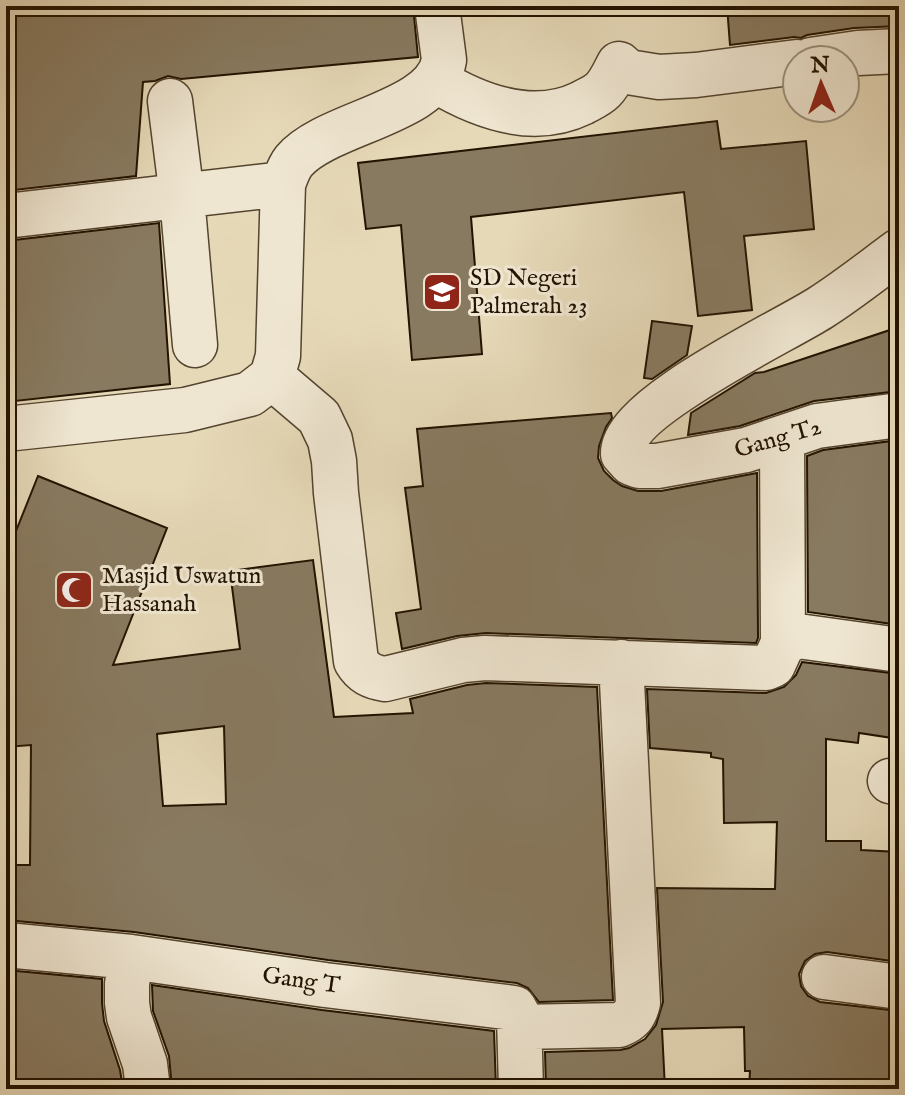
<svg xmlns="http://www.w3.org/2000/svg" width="905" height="1095" font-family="'IM FELL English',serif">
	<rect width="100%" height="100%" fill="#e6d9b8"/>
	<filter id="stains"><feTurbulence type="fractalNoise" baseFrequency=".0025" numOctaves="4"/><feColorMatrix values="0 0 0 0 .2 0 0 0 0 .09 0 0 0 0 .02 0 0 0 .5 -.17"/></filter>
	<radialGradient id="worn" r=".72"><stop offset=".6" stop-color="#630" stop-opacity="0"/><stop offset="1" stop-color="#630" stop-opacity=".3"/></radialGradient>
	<path fill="#887a60" stroke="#231300" stroke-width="2" fill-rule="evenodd" d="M6,6H413L418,57L181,79L168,76L155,81L143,82L136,176L6,191Z
		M727,6H899V26L854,28L807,35L801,38L794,37L730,45Z
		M717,121L721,149L806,141L814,229L744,236L752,310L698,316L684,192L471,217L482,354L412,360L401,225L366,229L358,163Z
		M159,223L170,384L6,402V241Z
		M652,321L692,326L687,355L652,379L644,378Z
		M899,327V391L814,401L740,426L688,435L691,413L755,373L764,372Z
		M611,413L612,418L606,427L599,446L598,458L604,471L613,480L622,486L638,491H661L757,473L758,638L756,643L486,633L457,636L402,649L396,613L421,609L405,488L423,486L417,429Z
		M899,440V625L808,612L807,456L823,450Z
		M38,476L167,528L113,665L240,649L230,571L313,560L334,717L413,713L410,699L467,685L486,683L597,687L613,1000L539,1002L528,988L517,983L328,960L134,932L6,920V865H30L31,745L6,747V556ZM224,726L226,804L163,806L157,734Z
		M802,662L899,674V739L859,733L858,743L826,739V841H861V850L899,852V962L827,952L815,954L805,961L799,974L801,986L808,996L820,1002L899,1011V1089H749L750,1071H745L744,1027L662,1029L665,1089H546L545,1052L620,1050L629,1048L645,1039L656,1025L663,1002L657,888L775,889L777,822L724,823L723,759L711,757V753L650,748L647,689L766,693L784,687L796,675Z
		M6,970L102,979V1003L104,1021L120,1070L123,1089H6Z
		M152,985L322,1010L494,1031L496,1089H172L169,1056L153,1011Z"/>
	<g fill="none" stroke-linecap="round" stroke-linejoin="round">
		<defs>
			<path id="minor" d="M811,60L858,53L899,51
				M435,80C478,106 533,127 582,103C589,99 597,96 603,90C610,83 614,73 619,64L628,72L659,77L696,75L797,62
				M170,101L182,197L195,345
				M6,216L283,184
				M899,251C873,270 847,291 820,308C781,333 621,407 623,454L631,463L639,466H657L746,450L817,426L899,415
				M272,377L319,417L330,440L334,461L336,493L356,661C363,673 372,677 385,679L463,660L485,658L766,668L773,665L783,643L782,438
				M272,377L278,356L283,184C286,176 289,167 294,161C327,122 436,113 444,60L437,6
				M6,429L185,410L250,394L272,377
				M783,643L798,636L899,650
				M890,781L899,783
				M6,945L131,957L325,985L514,1008L519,1017L521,1089
				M131,957L127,984V1003L129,1017L145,1064L148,1089
				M824,977L899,987
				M520,1027L619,1025C631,1020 635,1015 638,1003L621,662"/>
		</defs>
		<use href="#minor" stroke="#54442e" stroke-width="47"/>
		<use href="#minor" stroke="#efe6d1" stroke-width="44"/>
	</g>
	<defs>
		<symbol id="school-square" viewBox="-11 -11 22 22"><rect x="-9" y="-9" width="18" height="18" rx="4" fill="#8f2418" stroke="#efe6d1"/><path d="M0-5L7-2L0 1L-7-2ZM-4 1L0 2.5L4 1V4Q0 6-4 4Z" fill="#fff"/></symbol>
		<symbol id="mosque-square" viewBox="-11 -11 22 22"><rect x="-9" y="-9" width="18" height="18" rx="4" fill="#8f2418" stroke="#efe6d1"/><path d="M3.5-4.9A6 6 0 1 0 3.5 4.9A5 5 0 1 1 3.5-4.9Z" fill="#fff"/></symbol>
	</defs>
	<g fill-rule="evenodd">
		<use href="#school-square" x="420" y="270" width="44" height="44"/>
		<use href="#mosque-square" x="52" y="568" width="44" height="44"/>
	</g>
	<g text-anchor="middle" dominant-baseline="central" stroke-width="6" stroke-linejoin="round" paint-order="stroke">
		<g font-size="24" fill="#231300" stroke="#efe6d1" text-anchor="start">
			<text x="470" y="278">SD Negeri<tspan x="470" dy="28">Palmerah 23</tspan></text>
			<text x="102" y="576">Masjid Uswatun<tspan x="102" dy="28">Hassanah</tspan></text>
		</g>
		<g font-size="24" fill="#231300" stroke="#efe6d1">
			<text transform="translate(778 439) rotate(-16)">Gang T2</text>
			<text transform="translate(301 981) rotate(8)">Gang T</text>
		</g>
	</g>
	<rect width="905" height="1095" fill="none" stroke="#e6d9b8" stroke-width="32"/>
	<rect x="8" y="8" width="889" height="1079" fill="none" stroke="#231300" stroke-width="4"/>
	<rect x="16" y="16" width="873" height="1063" fill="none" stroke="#231300" stroke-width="2"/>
	<g transform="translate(821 84) rotate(358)"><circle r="38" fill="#efe6d1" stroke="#9d927d" stroke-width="2"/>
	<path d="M0-6L14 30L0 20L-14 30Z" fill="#8f2418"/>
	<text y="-12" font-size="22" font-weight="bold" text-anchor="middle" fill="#231300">N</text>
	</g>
	<rect width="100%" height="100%" filter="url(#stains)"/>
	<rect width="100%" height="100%" fill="url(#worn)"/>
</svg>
